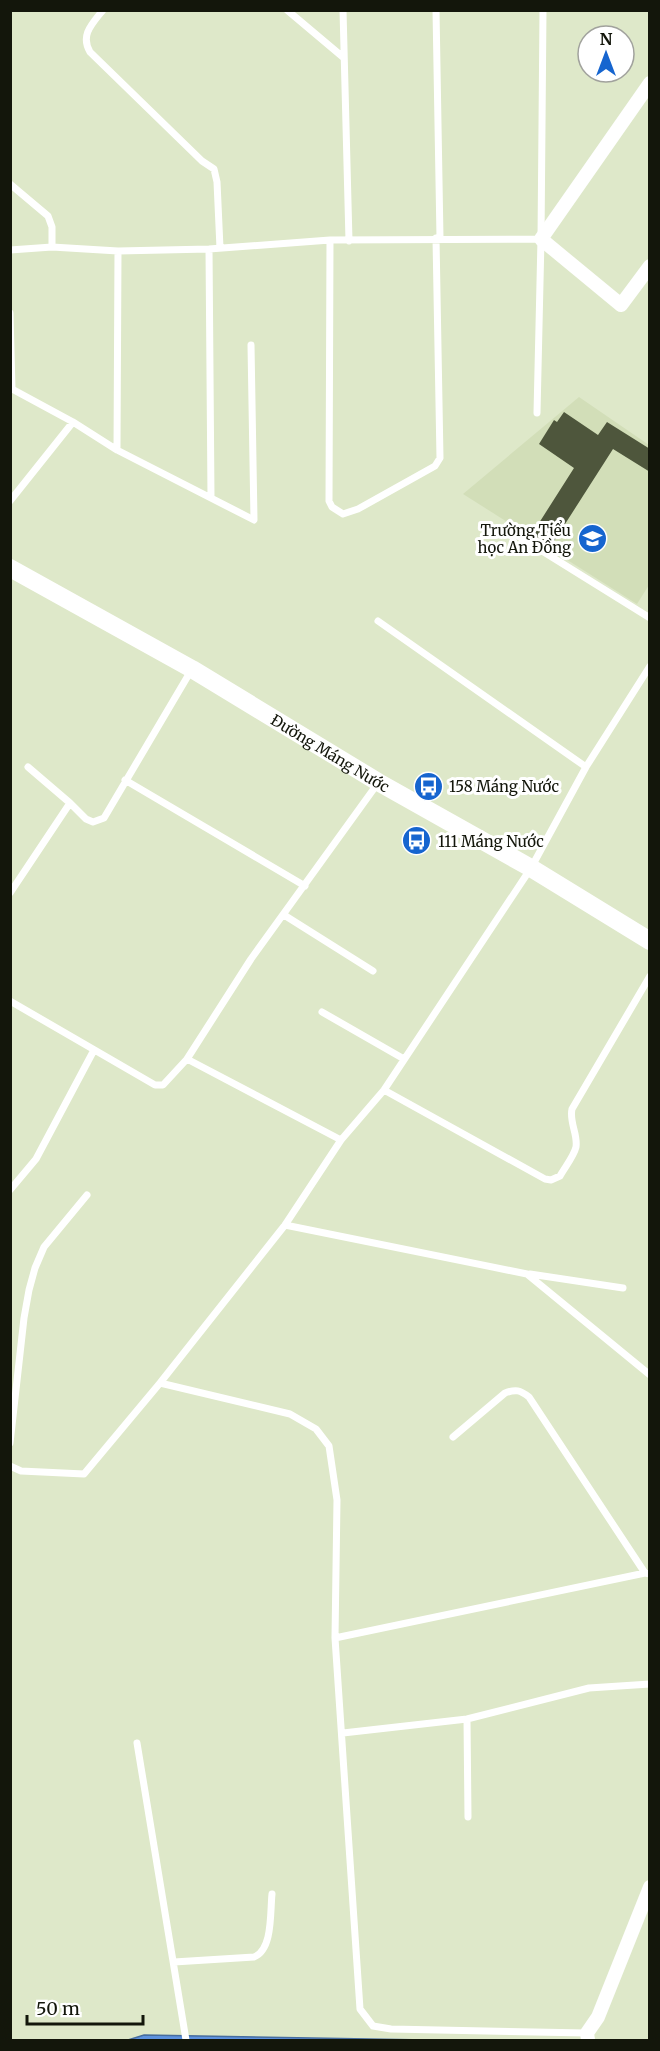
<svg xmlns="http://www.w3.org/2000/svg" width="660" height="2051" font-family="Merriweather,serif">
	<rect width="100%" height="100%" fill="#dee8c9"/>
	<path fill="#d2deb8" d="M579,397L649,445V585L637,604L463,494Z"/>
	<path fill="#5d92df" stroke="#476d9f" stroke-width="1.5" d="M144,2035L427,2040H128Z"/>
	<path fill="#4e563c" d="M564,412L598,435L607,422L650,449V472L613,449L551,546L532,534L574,468L539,444L554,420L557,422Z"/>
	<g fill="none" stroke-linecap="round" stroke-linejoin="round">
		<path stroke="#fff" stroke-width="7" d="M103,10C92,24 80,35 90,52L202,161L214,169L217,182L220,248
			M287,10L344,58
			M343,10L349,241
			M436,10L440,238
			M10,184L48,216L52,227V247
			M330,240L329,501L332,507L343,514L358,509L435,466L440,458L436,238
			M209,249L211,497
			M10,250L52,247L118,251L209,249L330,240L541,239L543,10
			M10,313L12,389L73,422L117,450L254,520L251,345
			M537,413L541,239
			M117,450L118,251
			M10,501L73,422
			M518,536L650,618
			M378,621L586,767
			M28,767L70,803
			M125,780L305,886
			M10,893L70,803L86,819L93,822L104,818L192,669
			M284,915L373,971
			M10,1001L155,1085H163L187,1059
			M322,1012L404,1059
			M384,1090L545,1179L551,1180L560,1176C565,1167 574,1156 576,1147C578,1134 569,1122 572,1109L650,976
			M341,1140L187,1059L251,959L378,783
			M10,1190L36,1159L94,1050
			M285,1225L527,1274L650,1375
			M530,1274L623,1288
			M160,1383L290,1414L316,1429L329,1446L337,1500L335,1638L360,2009L373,2026L391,2029L587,2033
			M453,1437L505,1393C516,1389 520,1390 529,1397L645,1573
			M10,1443L24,1318L29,1290L35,1268L44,1247L87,1195
			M10,1466L21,1471L84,1474L160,1383L285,1225L341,1140L384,1090L531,868L586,767L650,666
			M335,1638L645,1573L650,1574
			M467,1719L468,1817
			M343,1733L467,1719L589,1688L650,1684
			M137,1743L186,2040
			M174,1962L254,1957C273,1950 270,1912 272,1894"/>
		<path stroke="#fff" stroke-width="14" d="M650,83L541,239L621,305L650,266
			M588,2040L587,2033L598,2017L650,1887"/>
		<path stroke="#fff" stroke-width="18" id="s1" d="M10,568L192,669L378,782L531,868L650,941"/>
	</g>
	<defs>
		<symbol id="school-disc" viewBox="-11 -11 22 22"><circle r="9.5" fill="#1665cf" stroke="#fff"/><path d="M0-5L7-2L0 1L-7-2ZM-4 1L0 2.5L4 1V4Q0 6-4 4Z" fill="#fff"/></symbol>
		<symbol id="bus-disc" viewBox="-11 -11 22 22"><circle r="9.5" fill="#1665cf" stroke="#fff"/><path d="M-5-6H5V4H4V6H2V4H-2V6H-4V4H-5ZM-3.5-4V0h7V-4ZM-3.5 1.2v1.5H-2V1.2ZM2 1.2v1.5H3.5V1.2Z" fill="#fff"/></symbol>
	</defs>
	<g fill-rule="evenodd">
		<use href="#school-disc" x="576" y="522" width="33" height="33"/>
		<use href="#bus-disc" x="412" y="770" width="33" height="33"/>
		<use href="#bus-disc" x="400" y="824" width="33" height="33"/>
	</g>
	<g text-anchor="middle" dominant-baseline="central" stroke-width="6" stroke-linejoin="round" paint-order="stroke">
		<g font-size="15" fill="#13160b" stroke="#fff" text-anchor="start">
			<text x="571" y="530" text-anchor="end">Trường Tiểu<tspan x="571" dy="17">học An Đồng</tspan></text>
			<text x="449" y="786">158 Máng Nước</text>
			<text x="438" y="841">111 Máng Nước</text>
		</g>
		<g font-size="15" fill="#13160b" stroke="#fff">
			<text stroke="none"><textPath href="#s1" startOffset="370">Đường Máng Nước</textPath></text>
		</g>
	</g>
	<rect width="660" height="2051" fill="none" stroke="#13160b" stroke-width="24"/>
	<g transform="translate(606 54)"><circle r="28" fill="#ffffff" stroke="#a1a29d" stroke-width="1.5"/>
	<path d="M0-4.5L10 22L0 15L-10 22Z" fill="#1665cf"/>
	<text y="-9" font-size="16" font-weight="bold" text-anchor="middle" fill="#13160b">N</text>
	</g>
	<path d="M27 2015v9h116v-9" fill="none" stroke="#13160b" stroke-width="3"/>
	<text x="36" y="2015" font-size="18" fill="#13160b" stroke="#ffffff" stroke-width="4.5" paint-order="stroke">50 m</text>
</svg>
